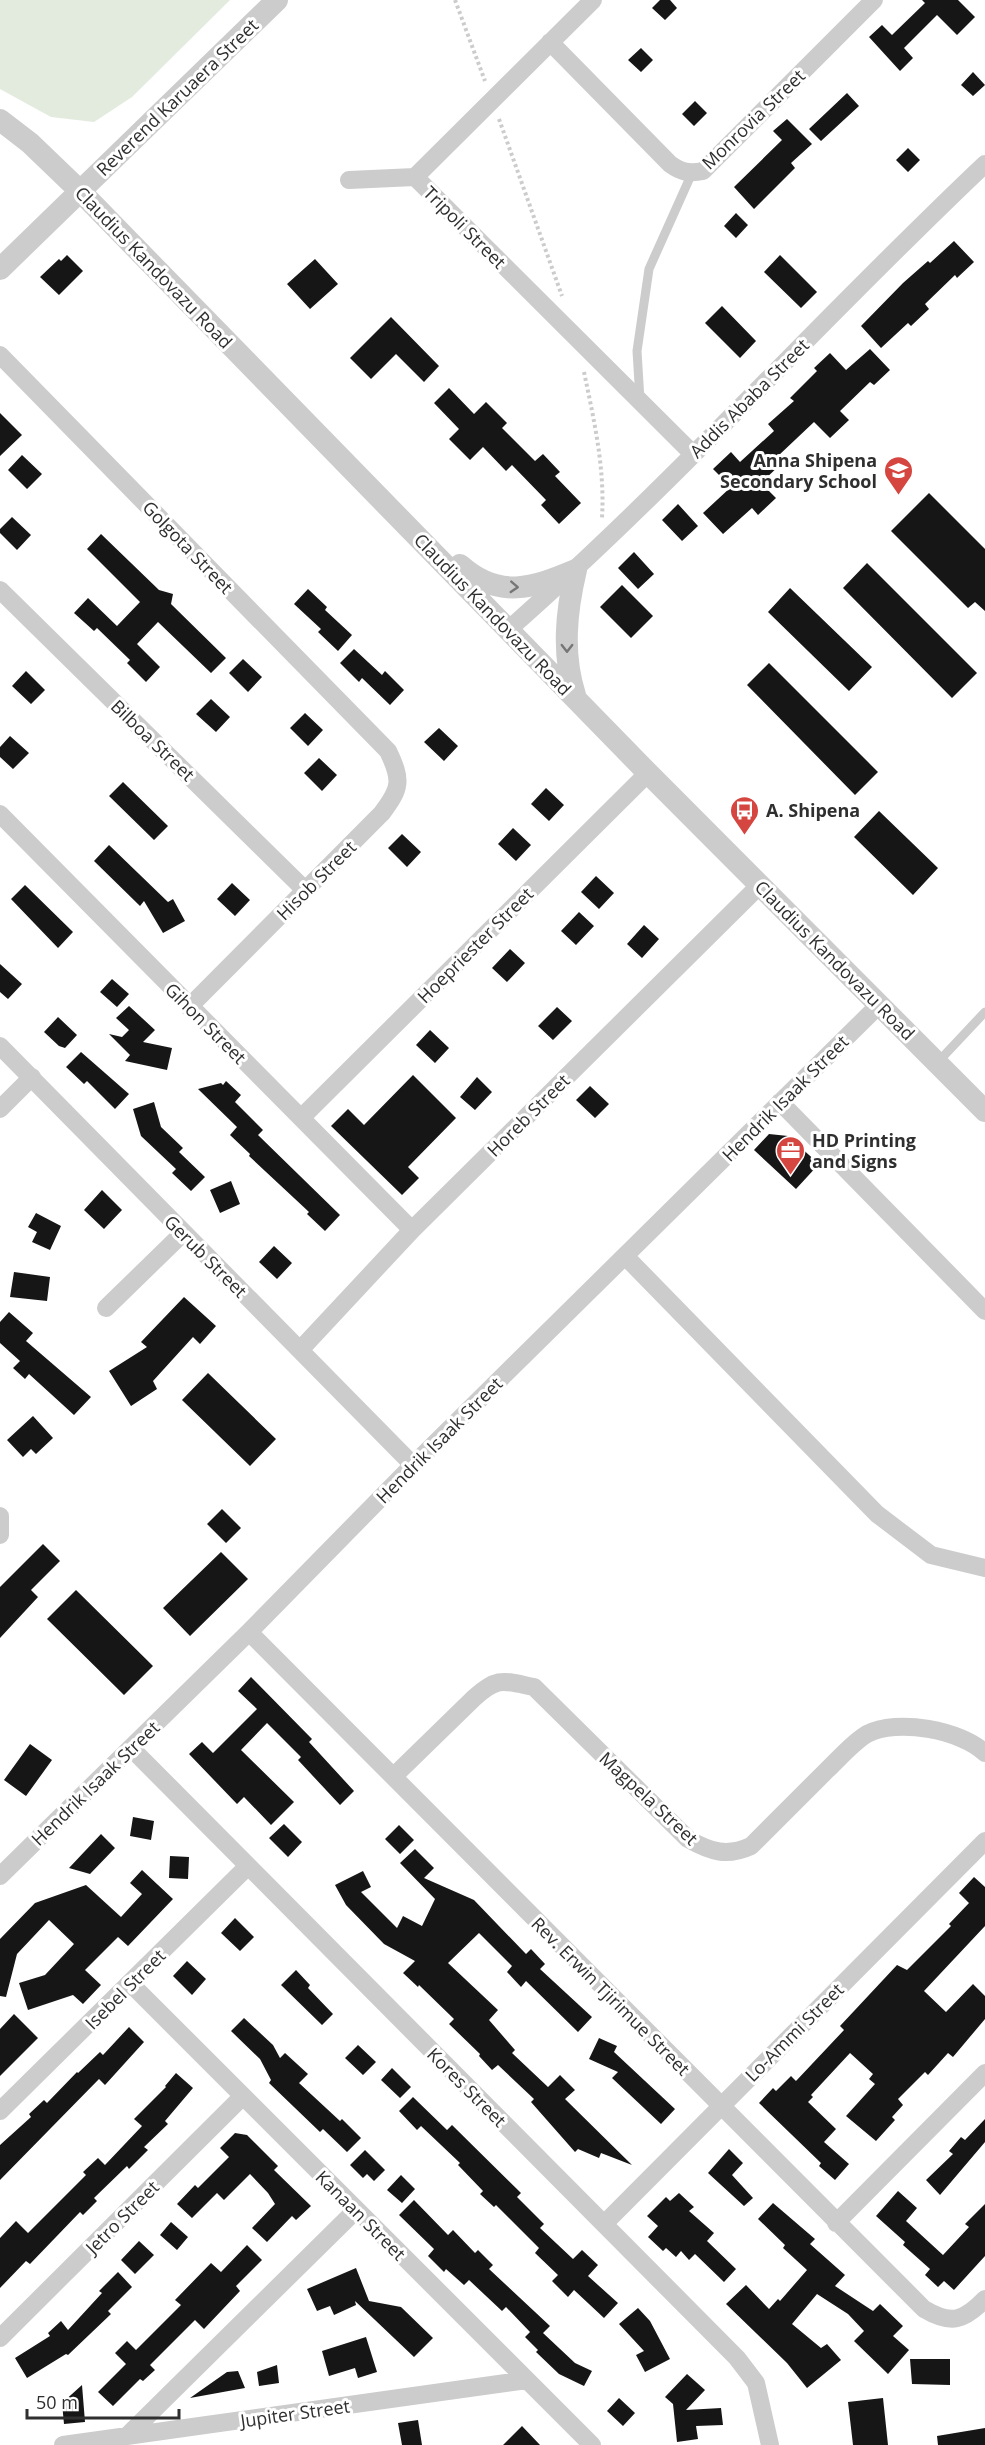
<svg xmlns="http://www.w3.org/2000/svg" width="985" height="2445" font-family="'Open Sans',sans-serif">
	<rect width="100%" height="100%" fill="#fff"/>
	<path fill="#e3ebde" d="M0,0H230L132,97L94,122L51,117L0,89Z"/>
	<path fill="#161616" d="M660,0H670L677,8L665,20L652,8Z
		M922,0H958L975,17L957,35L937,15L904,48L913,58L900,71L869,37L882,25L892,35L925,3Z
		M641,48L653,60L641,72L628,60Z
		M973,72L985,85L973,96L961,85Z
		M847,93L859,106L821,141L809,129Z
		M695,101L707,113L694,126L682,114Z
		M787,119L812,144L791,163L795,168L754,209L734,187L782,140L773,131Z
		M908,148L920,160L908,172L896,160Z
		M736,213L748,225L736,238L724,226Z
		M954,241L974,262L957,278L955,275L925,304L929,309L911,326L908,323L881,348L861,326L903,283L928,261L930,263Z
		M67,255L83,271L59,295L40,277L59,259L61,261Z
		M780,255L817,292L801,308L764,272Z
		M315,259L338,284L310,309L287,284Z
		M722,306L756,341L740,358L705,323Z
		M391,317L439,366L424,382L396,354L371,379L350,358Z
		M870,349L890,370L874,385L870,382L840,411L849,420L830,438L814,422L778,456L783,462L761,483L776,498L758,515L752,508L723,534L703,513L731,487L713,469L731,452L740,462L774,431L768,424L794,401L790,398L817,371L814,368L830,353L846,370Z
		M449,388L474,414L486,402L507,423L502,428L535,461L543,454L560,472L555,476L581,503L559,524L541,505L546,500L512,465L506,471L483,447L470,460L449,439L459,429L434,403Z
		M0,413L22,435L0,456Z
		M22,455L42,474L27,489L8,470Z
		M929,493L985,549V611L975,602L968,608L891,531Z
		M678,504L698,526L682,541L662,520Z
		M12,517L31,535L17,550L0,533V529Z
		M101,534L159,590L173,594L171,604L226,658L211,673L158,622L137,644L160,667L146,682L127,663L130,660L97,628L94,631L74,613L88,598L117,626L140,602L87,549Z
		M634,552L654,574L638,589L618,568Z
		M867,563L977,673L952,698L843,588Z
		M622,585L653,616L631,638L600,607Z
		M790,588L872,667L849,691L768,612Z
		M308,589L327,607L325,610L352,635L338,651L318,632L321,629L294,604Z
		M354,649L382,675L385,671L404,690L390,705L362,678L359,682L340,663Z
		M243,659L262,677L248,692L229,673Z
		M769,663L878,772L855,795L747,685Z
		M26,671L45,690L31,704L12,686Z
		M211,699L230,717L216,732L196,714Z
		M305,713L323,730L308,746L290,728Z
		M439,728L458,746L444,761L424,742Z
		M10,736L29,753L13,769L0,757V747Z
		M319,758L337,775L322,791L304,773Z
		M123,782L168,826L154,840L109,796Z
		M546,788L564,805L549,821L531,804Z
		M879,811L938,868L913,895L854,837Z
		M513,828L531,845L516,861L498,844Z
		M402,834L421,852L407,867L388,848Z
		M109,845L168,902L173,899L185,921L163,933L144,901L140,906L94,861Z
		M596,876L614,893L599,909L581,892Z
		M232,883L250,900L235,916L217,899Z
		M25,885L73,932L58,948L11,899Z
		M579,912L594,926L576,945L561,931Z
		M644,925L659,939L642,958L627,944Z
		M510,949L525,963L507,982L492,968Z
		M0,964L22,984L8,999L0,992Z
		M112,979L129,994L117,1007L100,992Z
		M129,1006L155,1030L143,1042L172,1048L167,1070L125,1061L130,1055L109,1034L122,1037L129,1030L116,1018Z
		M557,1007L572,1021L553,1040L538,1026Z
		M58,1017L77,1035L65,1048L59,1046L44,1032Z
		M430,1030L449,1048L435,1063L416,1045Z
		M81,1052L129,1094L115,1109L87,1081L84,1084L66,1067Z
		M413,1075L456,1118L408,1167L419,1178L402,1195L331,1126L348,1109L364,1125Z
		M477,1077L492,1092L475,1110L460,1097Z
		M226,1081L241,1095L235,1102L263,1130L258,1135L340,1215L325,1231L307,1214L309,1212L249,1156L250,1154L230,1135L237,1127L198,1089L221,1083L223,1085Z
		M590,1086L609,1104L595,1118L576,1100Z
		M154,1102L161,1127L183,1148L179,1152L205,1177L191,1191L172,1173L176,1169L141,1136L133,1109Z
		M769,1134L788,1136L819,1164L796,1189L754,1150Z
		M231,1181L240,1204L220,1213L210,1190Z
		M102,1190L122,1210L104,1229L84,1210Z
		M36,1213L61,1226L50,1250L32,1242L37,1232L28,1227Z
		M274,1246L292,1263L277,1279L259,1262Z
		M14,1272L50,1277L47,1301L10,1297Z
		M184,1297L216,1326L200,1344L193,1337L153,1381L157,1389L131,1406L109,1371L147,1347L141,1342Z
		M9,1312L33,1333L26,1341L91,1397L74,1415L29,1374L25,1379L13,1368L20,1361L0,1343V1322Z
		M208,1373L276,1439L250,1466L182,1400Z
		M33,1416L53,1438L36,1454L31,1449L23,1457L7,1440Z
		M222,1509L241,1528L226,1543L207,1524Z
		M43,1544L60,1561L31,1590L38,1597L0,1638V1587Z
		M221,1552L248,1579L190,1636L163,1608Z
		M76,1590L153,1666L124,1695L47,1619Z
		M251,1677L312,1739L309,1742L354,1791L340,1805L298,1760L301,1757L267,1723L241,1750L294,1802L271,1825L244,1797L237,1804L189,1754L202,1742L213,1753L257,1709L238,1691Z
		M30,1744L52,1760L26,1796L4,1780Z
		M133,1817L154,1821L151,1840L130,1836Z
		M284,1824L302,1842L288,1857L269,1838Z
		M399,1825L414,1840L400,1854L385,1839Z
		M101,1834L115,1848L90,1874L69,1868Z
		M415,1849L434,1868L424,1878L474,1900L526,1954L531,1949L545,1964L540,1969L592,2017L578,2032L526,1981L521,1987L507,1972L512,1966L479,1933L448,1963L498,2010L489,2020L515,2050L512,2053L548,2087L560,2075L575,2090L565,2099L632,2165L601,2153L599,2158L578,2149L575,2152L531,2102L534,2099L498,2065L492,2070L479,2056L480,2054L449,2024L454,2019L419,1985L418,1987L403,1973L415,1961L384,1944L346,1905L335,1885L363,1871L371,1887L361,1892L397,1928L403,1916L422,1926L435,1899L400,1863Z
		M170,1856L189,1857L188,1879L169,1878Z
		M142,1870L173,1899L128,1946L118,1937L85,1970L101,1985L83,2004L73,1995L28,2010L19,1983L45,1975L74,1944L49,1920L17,1954L6,1997L0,1996V1939L35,1903L86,1885L121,1917L142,1894L130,1883Z
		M974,1877L985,1887V1926L924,1991L946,2012L973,1984L985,1996V2019L953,2057L948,2053L928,2075L925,2072L898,2099L903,2105L892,2117L895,2120L876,2141L846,2116L875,2084L869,2079L873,2074L850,2053L811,2095L813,2097L808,2102L836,2129L824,2142L849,2164L835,2180L819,2166L821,2163L759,2103L773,2088L776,2091L791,2076L796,2081L844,2030L840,2026L897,1965L907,1970L951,1926L949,1924L969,1903L959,1893Z
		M235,1918L254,1937L240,1951L221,1933Z
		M187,1961L206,1979L192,1995L173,1976Z
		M296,1970L310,1985L308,1988L333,2014L322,2025L281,1985Z
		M14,2014L38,2038L0,2076V2029Z
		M244,2018L273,2045L280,2058L285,2053L308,2074L299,2083L340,2121L342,2119L361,2138L347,2152L323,2129L320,2132L269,2083L271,2080L260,2059L231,2031Z
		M129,2027L144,2042L105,2085L99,2079L0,2180V2145L31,2117L29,2114L44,2100L47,2103L77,2072L78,2073L100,2052L103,2055Z
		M599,2038L617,2046L614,2052L675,2109L661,2124L612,2078L618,2072L589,2059Z
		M358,2045L376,2062L363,2075L345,2058Z
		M392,2068L411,2087L400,2098L381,2080Z
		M176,2073L193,2088L165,2121L168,2124L144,2147L148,2150L129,2169L127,2166L94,2198L97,2201L83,2215L80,2212L30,2264L26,2261L0,2288V2238L16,2221L28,2233L86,2175L83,2172L98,2158L105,2165L142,2126L134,2119L166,2087L165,2086Z
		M413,2097L447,2130L452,2125L521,2193L517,2197L544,2224L540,2228L573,2259L582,2250L598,2265L588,2276L618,2303L604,2318L574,2290L568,2297L552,2281L558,2275L535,2253L539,2248L496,2205L494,2207L480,2194L483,2191L458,2165L460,2163L421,2126L417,2130L399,2111Z
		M985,2119V2142L940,2195L926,2180L953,2154L949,2151L961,2137L965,2140Z
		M235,2133L247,2135L278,2166L274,2170L311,2206L296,2220L292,2216L267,2242L252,2228L275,2204L268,2193L250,2174L224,2200L217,2193L192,2218L177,2204L195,2185L198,2188L229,2157L220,2148Z
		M729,2149L743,2163L732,2175L753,2198L744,2206L708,2173Z
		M365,2150L385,2170L374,2181L367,2174L363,2178L350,2165Z
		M401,2175L415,2189L402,2203L387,2190Z
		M898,2191L917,2208L906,2221L943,2255L969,2227L965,2224L985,2204V2256L954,2290L944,2281L938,2287L925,2275L930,2269L903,2245L905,2242L876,2216Z
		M679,2193L694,2207L689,2211L714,2233L707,2241L736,2269L724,2282L695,2254L689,2260L681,2251L676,2257L666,2248L663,2251L648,2237L658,2226L647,2216L666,2197L670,2201Z
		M414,2200L448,2235L453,2230L475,2253L478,2250L493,2265L489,2269L550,2326L543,2333L575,2363L592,2371L584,2386L559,2374L536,2352L538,2350L525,2337L530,2332L506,2307L502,2311L469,2280L464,2285L446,2269L444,2272L428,2256L434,2249L399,2215Z
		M773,2203L815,2239L810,2244L845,2275L835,2286L873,2311L880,2304L903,2326L893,2336L909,2350L888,2374L854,2341L864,2331L848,2314L817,2294L792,2324L821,2348L827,2344L841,2360L807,2388L787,2363L726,2304L746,2285L769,2309L778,2299L780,2301L807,2270L783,2248L785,2245L758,2219Z
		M171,2222L188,2237L177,2250L160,2235Z
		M139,2241L154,2255L135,2274L121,2260Z
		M247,2245L262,2260L236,2286L240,2291L204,2329L195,2320L150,2365L155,2370L143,2381L140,2379L113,2406L98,2392L126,2364L115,2353L127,2341L136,2350L181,2305L175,2300L211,2263L221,2272Z
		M356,2268L369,2301L401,2307L433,2338L414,2357L355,2301L356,2305L334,2315L330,2306L317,2311L307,2289Z
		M118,2272L132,2287L108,2311L111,2314L68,2355L66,2354L27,2378L15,2358L50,2336L48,2333L61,2321L68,2330L102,2293L99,2291Z
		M638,2308L650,2321L670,2359L645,2372L636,2355L644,2351L619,2324Z
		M366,2337L377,2372L358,2378L355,2368L329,2376L322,2351Z
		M910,2359H950V2385L912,2384Z
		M277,2365L279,2383L259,2386L257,2372Z
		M238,2371L245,2388L190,2398L227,2372Z
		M687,2374L705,2390L686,2410L721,2408L723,2425L696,2426L698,2439L677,2442L673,2404L665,2397Z
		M82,2385L85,2422L64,2424L62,2403Z
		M619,2398L635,2413L623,2426L607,2411Z
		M883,2398L888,2445H853L848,2402Z
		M418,2420L422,2445H402L398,2423Z
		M522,2426L540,2445H503Z
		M985,2428V2445H938L937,2436Z"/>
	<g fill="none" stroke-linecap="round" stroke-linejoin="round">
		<path stroke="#ccc" stroke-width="4" stroke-dasharray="3 3" stroke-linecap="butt" d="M455,0L485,81
			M499,119L562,296
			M584,372C594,420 605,468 602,518"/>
		<path stroke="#ccc" stroke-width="9" d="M640,400L637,351L649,269L692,173
			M938,1062L985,1012"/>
		<path stroke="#ccc" stroke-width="18" d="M593,0L415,177L693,454
			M550,42L670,164C681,172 689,174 703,171L874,0
			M349,180L415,177
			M0,355L388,751C402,780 401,788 382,813L189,1007
			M0,590L305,890
			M509,629C676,482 824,316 985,164
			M0,814L412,1230
			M0,1046L413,1465
			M780,1102L985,1311
			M0,1109L32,1077
			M301,1118L648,773
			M625,1256L877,1514L931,1555L985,1568
			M106,1308L183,1233
			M300,1350L412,1230L760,885
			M0,1516V1535
			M249,1632L924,2309C951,2325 964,2321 985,2299
			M131,1748L737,2358L756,2383L770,2445
			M394,1776L474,1698C498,1676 504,1681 534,1687L688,1839C711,1852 727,1857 751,1846C776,1821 801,1796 826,1771C839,1759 852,1743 867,1734C897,1718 961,1730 985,1753
			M0,1876L249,1632L413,1465L880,1004
			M131,1984L592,2445
			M0,2111L248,1866
			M836,2223L985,2073
			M604,2224L985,1841
			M0,2338L243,2096
			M126,2437L356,2210
			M63,2445L527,2380"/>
		<path stroke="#ccc" stroke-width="22" d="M0,120L30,143L81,192L648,773L985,1111
			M0,269L277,0
			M460,565C499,600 533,588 576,570
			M575,695C562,654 566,612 576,570"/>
	</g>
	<defs><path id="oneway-chevron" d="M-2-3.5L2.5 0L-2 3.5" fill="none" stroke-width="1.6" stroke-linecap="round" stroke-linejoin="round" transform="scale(1.5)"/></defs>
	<g stroke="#767676">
		<use href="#oneway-chevron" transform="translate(514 587) rotate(3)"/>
		<use href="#oneway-chevron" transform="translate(567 648) rotate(90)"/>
	</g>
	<defs>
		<symbol id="school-pin" viewBox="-11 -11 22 30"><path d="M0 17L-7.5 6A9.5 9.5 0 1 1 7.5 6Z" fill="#d64641" stroke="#fff"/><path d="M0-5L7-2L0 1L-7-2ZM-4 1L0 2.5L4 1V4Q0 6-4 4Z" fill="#fff"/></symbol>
		<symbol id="bus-pin" viewBox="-11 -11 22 30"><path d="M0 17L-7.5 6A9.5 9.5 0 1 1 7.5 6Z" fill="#d64641" stroke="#fff"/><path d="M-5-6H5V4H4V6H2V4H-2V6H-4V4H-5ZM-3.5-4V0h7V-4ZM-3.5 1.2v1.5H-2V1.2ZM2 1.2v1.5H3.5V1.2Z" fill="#fff"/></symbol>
		<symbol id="office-pin" viewBox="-11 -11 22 30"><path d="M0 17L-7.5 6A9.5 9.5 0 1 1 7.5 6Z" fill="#d64641" stroke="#fff"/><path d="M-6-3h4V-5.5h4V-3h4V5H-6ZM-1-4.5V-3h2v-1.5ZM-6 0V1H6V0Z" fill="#fff"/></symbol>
	</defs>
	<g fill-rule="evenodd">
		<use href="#school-pin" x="882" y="454" width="33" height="45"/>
		<use href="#bus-pin" x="728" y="794" width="33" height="45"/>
		<use href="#office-pin" x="774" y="1134" width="33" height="45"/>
	</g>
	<g text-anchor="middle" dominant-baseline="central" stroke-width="6" stroke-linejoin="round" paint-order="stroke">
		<g font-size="18" fill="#2f2f2f" stroke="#fff">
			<text transform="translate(177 97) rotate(-44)">Reverend Karuaera Street</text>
			<text transform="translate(753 119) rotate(-44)">Monrovia Street</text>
			<text transform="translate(465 227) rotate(45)">Tripoli Street</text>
			<text transform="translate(154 267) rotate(46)">Claudius Kandovazu Road</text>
			<text transform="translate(749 398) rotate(-45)">Addis Ababa Street</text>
			<text transform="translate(188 547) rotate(46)">Golgota Street</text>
			<text transform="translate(493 614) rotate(46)">Claudius Kandovazu Road</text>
			<text transform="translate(153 740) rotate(44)">Bilboa Street</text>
			<text transform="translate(316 880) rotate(-45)">Hisob Street</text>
			<text transform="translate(475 945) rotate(-45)">Hoepriester Street</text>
			<text transform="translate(835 960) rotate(45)">Claudius Kandovazu Road</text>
			<text transform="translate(206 1023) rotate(45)">Gihon Street</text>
			<text transform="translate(785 1098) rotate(-45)">Hendrik Isaak Street</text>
			<text transform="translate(528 1115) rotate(-45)">Horeb Street</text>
			<text transform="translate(206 1256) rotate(45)">Gerub Street</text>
			<text transform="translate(439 1440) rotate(-45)">Hendrik Isaak Street</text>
			<text transform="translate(95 1783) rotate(-44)">Hendrik Isaak Street</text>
			<text transform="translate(649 1798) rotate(43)">Magpela Street</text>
			<text transform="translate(125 1989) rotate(-45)">Isebel Street</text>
			<text transform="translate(611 1996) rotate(45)">Rev. Erwin Tjirimue Street</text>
			<text transform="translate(794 2032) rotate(-45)">Lo-Ammi Street</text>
			<text transform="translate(467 2087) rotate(45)">Kores Street</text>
			<text transform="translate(361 2215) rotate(45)">Kanaan Street</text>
			<text transform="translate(122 2217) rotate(-45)">Jetro Street</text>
			<text transform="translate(295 2413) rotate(-8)">Jupiter Street</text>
		</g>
		<g font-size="18" font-weight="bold" fill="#2f2f2f" stroke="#fff" text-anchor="start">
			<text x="877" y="460" text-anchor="end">Anna Shipena<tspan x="877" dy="21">Secondary School</tspan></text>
			<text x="766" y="810">A. Shipena</text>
			<text x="812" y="1140">HD Printing<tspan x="812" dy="21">and Signs</tspan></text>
		</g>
	</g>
	<path d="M27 2409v9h152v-9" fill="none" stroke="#2f2f2f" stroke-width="3"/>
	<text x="36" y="2409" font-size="18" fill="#2f2f2f" stroke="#ffffff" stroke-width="4.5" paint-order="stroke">50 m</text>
</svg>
